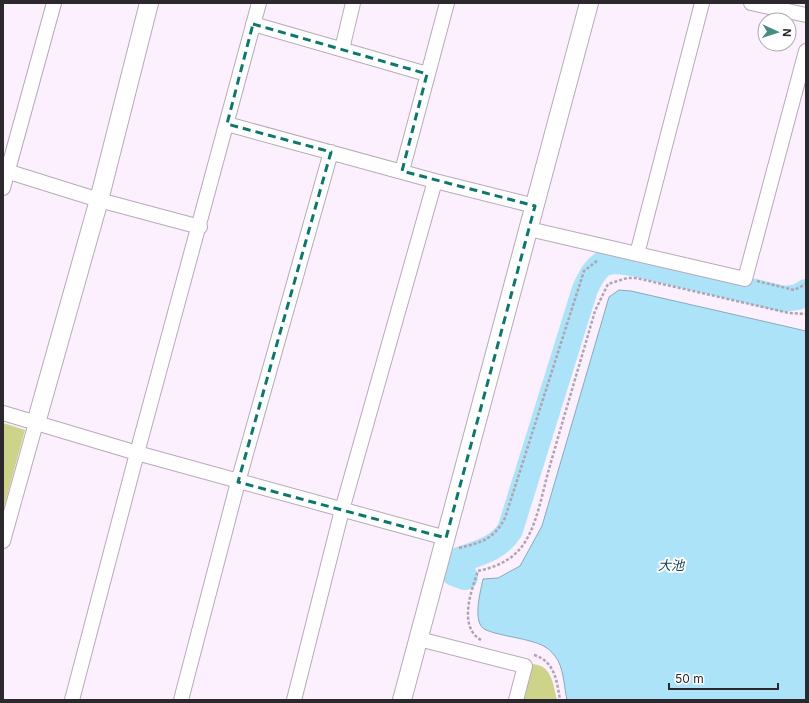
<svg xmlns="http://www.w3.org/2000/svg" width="809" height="703" font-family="Inter,'Noto Sans JP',sans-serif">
	<rect width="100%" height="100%" fill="#fceffe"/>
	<path fill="#cdd48a" d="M3,423L25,430L3,511Z
		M532,664C552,665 553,684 557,700H522Z"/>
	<path fill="#ace3f9" stroke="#86abbc" d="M619,290L631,291L806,331V700H567C564,687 564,667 555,656C548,647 541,644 530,641C516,637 498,635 486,630C471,624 481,590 483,579L498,578L520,566L542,526L609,297Z"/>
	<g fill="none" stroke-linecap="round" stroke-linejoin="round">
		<path stroke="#ace3f9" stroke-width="26" d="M465,577L454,573L459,560C479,553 498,549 510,530L585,289C599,259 606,258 638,264L784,299L798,297L806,292"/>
		<defs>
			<path id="minor" d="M751,3L806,15
				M253,24L427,74
				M342,49L353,3
				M227,124L435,181L535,206
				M3,170L99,200L200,227
				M402,171L447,3
				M3,188L54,3
				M529,229L745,279L806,51
				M637,254L702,3
				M3,413L137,453L446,538
				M3,541L36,423
				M419,639L525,666L516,700
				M72,700L137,453L259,3
				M181,700L238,482L331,152
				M294,700L342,510L435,181"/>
			<path id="tertiary" d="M36,423L99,200L149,3
				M402,700L589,3"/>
		</defs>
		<use href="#minor" stroke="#b6abb9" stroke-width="16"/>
		<use href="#tertiary" stroke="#b6abb9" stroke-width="20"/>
		<path stroke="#aea4af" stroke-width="2.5" stroke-dasharray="3 2" stroke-linecap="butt" d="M757,281L794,290L806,284
			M459,548C482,542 493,540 505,518L584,271L598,260
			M481,640C458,627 471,591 478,571C492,568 508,562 518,551C536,533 542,493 549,469C564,416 580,363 595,311L608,284L627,278H636L789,313L806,314
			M534,655C555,661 557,682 560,700"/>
		<use href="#minor" stroke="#fff" stroke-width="14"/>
		<use href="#tertiary" stroke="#fff" stroke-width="18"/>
	</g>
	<path fill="none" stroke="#0f766e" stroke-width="3" stroke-dasharray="8 5" stroke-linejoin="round" d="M253,24L427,74L402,171L535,206L446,538L238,482L331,152L227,124Z"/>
	<g text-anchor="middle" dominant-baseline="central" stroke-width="4" stroke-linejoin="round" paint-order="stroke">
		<g font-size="13" font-style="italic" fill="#164252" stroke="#fff">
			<text x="671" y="565">大池</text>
		</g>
	</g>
	<rect width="809" height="703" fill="none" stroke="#2c282d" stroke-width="8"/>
	<g transform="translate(777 32) rotate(93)"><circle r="19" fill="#ffffff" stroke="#aba9ab"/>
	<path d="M0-3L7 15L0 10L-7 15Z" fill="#478c81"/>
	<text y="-6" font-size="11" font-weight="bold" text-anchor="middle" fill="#2c282d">N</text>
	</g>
	<path d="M669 683v6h109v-6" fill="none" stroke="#2c282d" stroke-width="2"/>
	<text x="675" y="683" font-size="12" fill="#2c282d" stroke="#ffffff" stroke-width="3" paint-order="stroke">50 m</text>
</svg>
